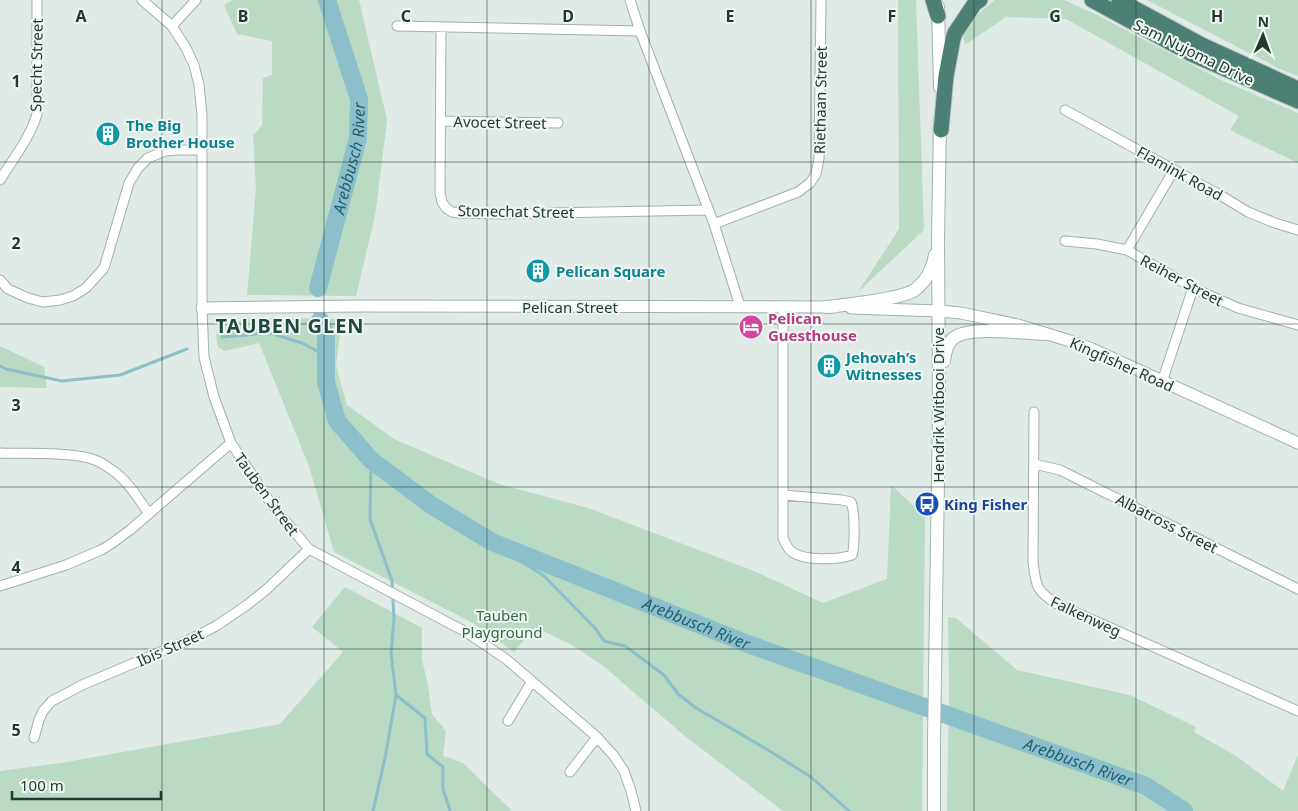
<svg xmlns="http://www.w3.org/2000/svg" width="1298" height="811" font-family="'Noto Sans',sans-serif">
	<rect width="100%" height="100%" fill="#e0eae6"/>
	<path fill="#badac3" d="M233,0H359L387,120L375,216L356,296L247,295L256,188L253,136L262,125L263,78L272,75V41L237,34L224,5Z
		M898,0H916L924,230L858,292L899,229Z
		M995,0H1064L1093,13L1223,81L1298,113V163L1230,130L1239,116L1066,19L1006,17L965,45L963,35L976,16Z
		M1147,0H1298V76L1280,69Z
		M251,318L342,319L336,366L347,405L394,439L499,484L588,508L754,571L823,603L887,579L891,485L925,516L922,811H783L686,737L602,665L572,645L535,627L514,652L473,623L334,552L309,466L259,343L225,351L218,347L216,335L219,326Z
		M0,346L44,367L47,388L0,387Z
		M345,587L422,628V660L428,685L432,714L446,731L443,756L463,763L512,811H0V771L61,763L280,724L343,652L312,627Z
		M948,617L956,618L1017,670L1130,695L1196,727L1194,732L1236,756L1283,791L1298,755V811H947L949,688Z"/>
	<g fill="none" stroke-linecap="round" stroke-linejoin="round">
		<path stroke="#8bc0cb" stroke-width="3" d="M222,337L270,333L302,343L326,356
			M0,366L6,369L62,381L120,375L187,349
			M371,460L370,519L392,581L394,619L391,653L396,695L385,758L373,811
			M492,542L544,576L596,629L604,641L625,646L664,675L678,694L696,708L763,747L811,777L849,811
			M396,695L425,718L427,754L443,767V789L450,811"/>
		<g stroke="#8bc0cb" stroke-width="18">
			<path id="s1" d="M318,288L358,138L359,99L327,0"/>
			<path id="s2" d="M320,320L326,335V382L337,421L371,460L431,505L492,542L748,644L1146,786L1184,811"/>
		</g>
		<defs>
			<path id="minor" d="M142,0L172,26L186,48L194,65L199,85L202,115V308L204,357L214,397L231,443L272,505L309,549L466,632L506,659L597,737L614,756L624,771L631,791L636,811
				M630,0L640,31L714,224L740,306
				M172,26L196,0
				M397,26L640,31
				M441,28L440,193L442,202L446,208L452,212L460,213L501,214L709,210
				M1065,110L1220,195L1248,212L1275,223L1298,230
				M441,121L558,123
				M0,180C13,159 30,138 37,114V0
				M714,224L798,192L810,183L816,174L819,159L821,0
				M1065,241L1097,244L1127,250L1193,288L1238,308L1298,325
				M1127,250L1174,170
				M0,280L8,289L28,298L43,302L60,300L73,296L86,288L104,268L129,183L138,168L148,158L165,151L177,150H202
				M783,306V538C785,543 787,548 792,552C805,561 837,560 852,555C855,546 855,511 851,502L842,500L783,495
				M1162,382L1193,288
				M1034,412L1033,562C1036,586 1036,591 1057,604L1298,711
				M0,453C27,454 58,452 84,457C94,458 104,464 112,470C128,481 138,498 149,514
				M1034,464L1060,470L1298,589
				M0,586L66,565L101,550L111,544L130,530L231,443
				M508,721L532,681
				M34,738L39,720L43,711L52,701L82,685L189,640L216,626L247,605L267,589L309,549
				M570,772L597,737"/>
			<path id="tertiary" d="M202,308L360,306L835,307
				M851,308L939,311L961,313L1018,325L1067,340L1092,349L1298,443"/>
			<path id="secondary" d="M938,7L940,87
				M827,307C847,304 902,300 916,289C926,281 933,268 935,255
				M944,361C945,352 947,342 955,337C972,326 1022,333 1044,334
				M934,811V741L939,411L938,238L940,120"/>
			<path id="trunk" d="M933,0L938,16
				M1092,0L1191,54L1298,101
				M1119,0L1202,45L1298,89
				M941,130L946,76L953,39L955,33L975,3L980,0"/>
		</defs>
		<use href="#minor" stroke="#a3b1ad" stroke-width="11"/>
		<use href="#tertiary" stroke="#a3b1ad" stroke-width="13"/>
		<use href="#secondary" stroke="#a0b5ae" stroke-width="14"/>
		<use href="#trunk" stroke="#bdc4c2" stroke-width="17"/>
		<use href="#minor" stroke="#fff" stroke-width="9"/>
		<use href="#tertiary" stroke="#fff" stroke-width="11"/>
		<use href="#secondary" stroke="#fff" stroke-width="12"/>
		<use href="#trunk" stroke="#4c8075" stroke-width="15"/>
	</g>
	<path fill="none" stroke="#223933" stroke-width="1" stroke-opacity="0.55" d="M162,0V811M324,0V811M487,0V811M649,0V811M811,0V811M974,0V811M1136,0V811M0,162H1298M0,324H1298M0,487H1298M0,649H1298"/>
	<defs>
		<symbol id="building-disc" viewBox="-11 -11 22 22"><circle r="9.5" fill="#0f9aa8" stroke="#f0f7f3"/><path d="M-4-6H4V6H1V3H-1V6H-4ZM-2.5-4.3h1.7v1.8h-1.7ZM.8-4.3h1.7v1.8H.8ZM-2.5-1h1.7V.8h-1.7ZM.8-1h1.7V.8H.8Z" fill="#fff"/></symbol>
		<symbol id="hotel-disc" viewBox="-11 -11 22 22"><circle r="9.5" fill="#d1479c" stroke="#f0f7f3"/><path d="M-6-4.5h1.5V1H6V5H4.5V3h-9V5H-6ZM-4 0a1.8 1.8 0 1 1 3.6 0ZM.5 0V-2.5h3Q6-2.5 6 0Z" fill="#fff"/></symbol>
		<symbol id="bus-disc" viewBox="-11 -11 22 22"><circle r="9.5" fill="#1a4fb4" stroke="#f0f7f3"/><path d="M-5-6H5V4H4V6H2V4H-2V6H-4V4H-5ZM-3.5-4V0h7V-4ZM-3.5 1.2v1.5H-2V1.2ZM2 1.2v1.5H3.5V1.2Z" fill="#fff"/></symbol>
	</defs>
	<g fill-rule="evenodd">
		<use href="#building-disc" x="94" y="120" width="28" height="28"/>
		<use href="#building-disc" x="524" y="257" width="28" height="28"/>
		<use href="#hotel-disc" x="737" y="313" width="28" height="28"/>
		<use href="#building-disc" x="815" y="352" width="28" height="28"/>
		<use href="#bus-disc" x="913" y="490" width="28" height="28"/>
	</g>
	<g text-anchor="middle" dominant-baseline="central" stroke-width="4" stroke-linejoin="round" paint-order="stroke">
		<g font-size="15" fill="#223933" stroke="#f0f7f3">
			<text transform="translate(1194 52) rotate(26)">Sam Nujoma Drive</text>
			<text transform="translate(36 65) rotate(-89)">Specht Street</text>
			<text transform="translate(820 100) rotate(-89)">Riethaan Street</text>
			<text transform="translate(500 122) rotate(1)">Avocet Street</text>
			<text transform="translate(1180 173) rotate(29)">Flamink Road</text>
			<text transform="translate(516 211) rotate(1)">Stonechat Street</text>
			<text transform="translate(1182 280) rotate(28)">Reiher Street</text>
			<text x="570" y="307">Pelican Street</text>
			<text transform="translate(1122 364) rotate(24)">Kingfisher Road</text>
			<text transform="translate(938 405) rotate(-90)">Hendrik Witbooi Drive</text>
			<text transform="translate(267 494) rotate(54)">Tauben Street</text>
			<text transform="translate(1167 523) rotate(27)">Albatross Street</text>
			<text transform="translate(1086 616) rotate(25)">Falkenweg</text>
			<text transform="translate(170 647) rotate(-24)">Ibis Street</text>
		</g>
		<g font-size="15" font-weight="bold" fill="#0d838f" stroke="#f0f7f3" text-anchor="start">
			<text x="126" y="125">The Big<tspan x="126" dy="17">Brother House</tspan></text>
			<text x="556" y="271">Pelican Square</text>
			<text x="846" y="357">Jehovah’s<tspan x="846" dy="17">Witnesses</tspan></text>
		</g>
		<g font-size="15" font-weight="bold" fill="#b23c85" stroke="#f0f7f3" text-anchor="start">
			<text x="768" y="318">Pelican<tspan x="768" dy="17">Guesthouse</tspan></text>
		</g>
		<g font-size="15" font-weight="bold" fill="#164399" stroke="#f0f7f3" text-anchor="start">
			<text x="944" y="504">King Fisher</text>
		</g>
		<g font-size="15" fill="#2f6c49" stroke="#f0f7f3">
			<text x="502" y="615">Tauben<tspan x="502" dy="17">Playground</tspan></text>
		</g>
		<g font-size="16" font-style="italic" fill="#216070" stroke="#f0f7f3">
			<text stroke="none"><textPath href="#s1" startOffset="134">Arebbusch River</textPath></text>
			<text stroke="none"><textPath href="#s2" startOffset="522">Arebbusch River</textPath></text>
			<text stroke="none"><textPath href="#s2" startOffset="928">Arebbusch River</textPath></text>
		</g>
		<g font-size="20" font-weight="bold" letter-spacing="1" fill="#1f4940" stroke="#f0f7f3">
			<text x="290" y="325">TAUBEN GLEN</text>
		</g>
	</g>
	<g font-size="16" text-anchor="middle" font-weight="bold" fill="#223933" stroke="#f0f7f3" stroke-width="4" stroke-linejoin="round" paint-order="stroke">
		<text x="81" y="22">A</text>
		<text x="243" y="22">B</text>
		<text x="406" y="22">C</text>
		<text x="568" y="22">D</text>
		<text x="730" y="22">E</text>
		<text x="892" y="22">F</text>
		<text x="1055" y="22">G</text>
		<text x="1217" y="22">H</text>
		<text x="16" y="87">1</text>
		<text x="16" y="249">2</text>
		<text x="16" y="411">3</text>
		<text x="16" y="573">4</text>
		<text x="16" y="736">5</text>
	</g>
	<g transform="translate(1263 35) rotate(2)" stroke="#f0f7f3" stroke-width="4" paint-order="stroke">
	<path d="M0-4L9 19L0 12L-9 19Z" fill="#223933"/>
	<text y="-8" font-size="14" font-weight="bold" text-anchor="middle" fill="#223933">N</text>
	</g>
	<path d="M12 791v8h149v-8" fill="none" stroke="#223933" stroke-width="2.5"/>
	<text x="20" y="791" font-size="15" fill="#223933" stroke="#f0f7f3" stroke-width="4" paint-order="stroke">100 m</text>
</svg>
